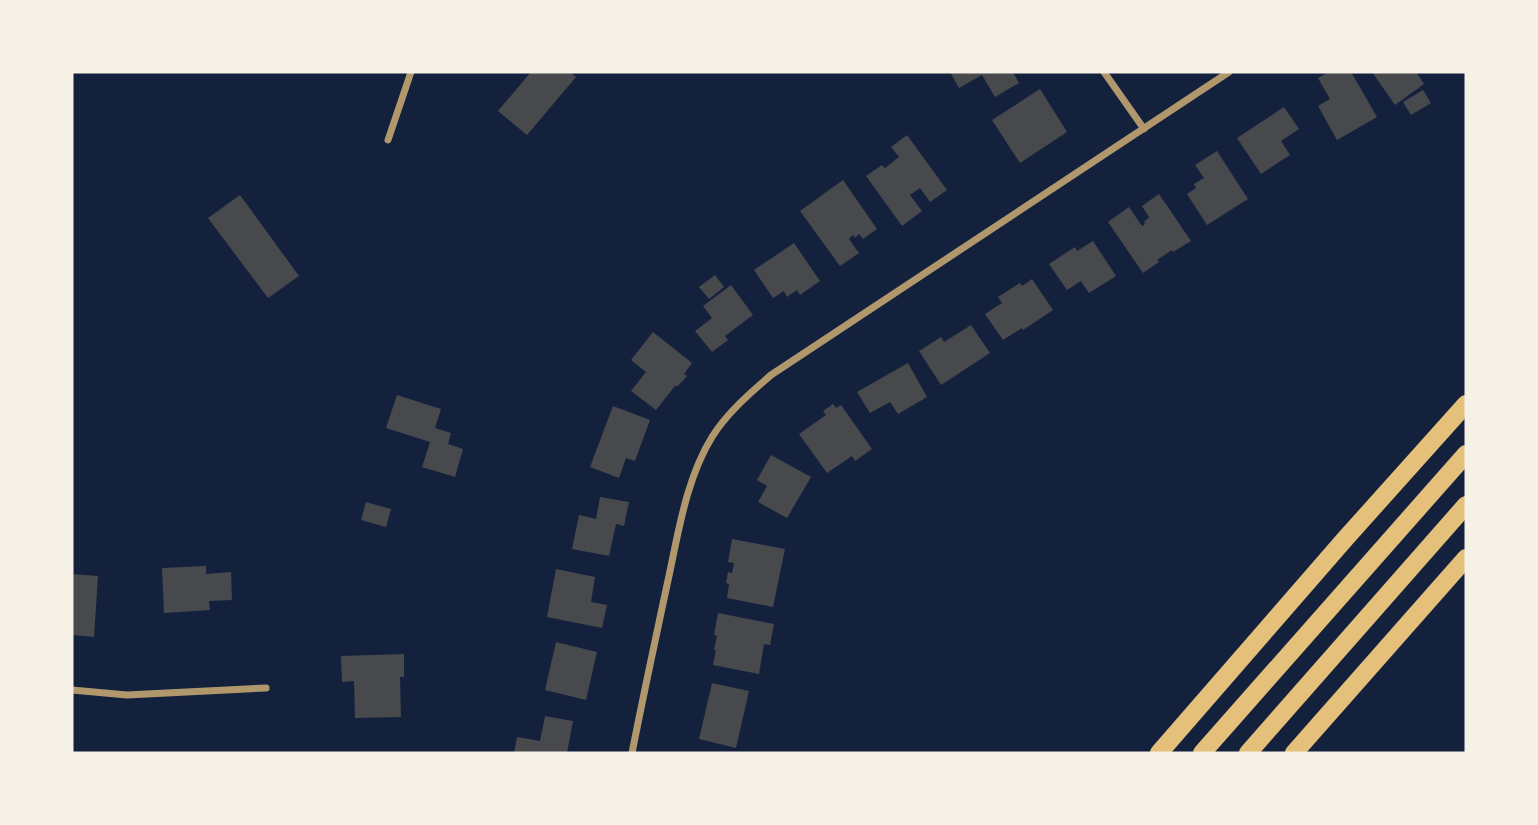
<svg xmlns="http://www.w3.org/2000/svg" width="1538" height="825" font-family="'Fira Sans Condensed',sans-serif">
	<rect width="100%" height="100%" fill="#14213d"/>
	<path fill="#48494c" d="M531,72H570L576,77L527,135L498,111Z
		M950,72H1013L1019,83L995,97L982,75L959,88Z
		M1329,72H1351L1377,117L1337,140L1318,106L1330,99L1318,78Z
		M1372,72H1416L1424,84L1395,105Z
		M1040,89L1067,132L1020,163L992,120Z
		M1423,90L1431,103L1411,115L1403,102Z
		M1284,107L1299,129L1281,141L1290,155L1261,174L1237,138Z
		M907,135L947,190L930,202L920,188L910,195L922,211L902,226L866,176L882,165L885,168L899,157L891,147Z
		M1217,151L1248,199L1207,225L1187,194L1196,188L1194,184L1204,178L1195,165Z
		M843,180L877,229L863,239L859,234L855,238L853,235L849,239L859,253L840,266L800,211Z
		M1159,194L1191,241L1173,252L1172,250L1157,260L1159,262L1143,273L1108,222L1129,207L1142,226L1145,224L1144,222L1149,217L1142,206Z
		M240,195L299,276L268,298L208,218Z
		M1093,241L1116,276L1089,293L1081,281L1067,290L1049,264L1075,247L1077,251Z
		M794,243L820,281L800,295L797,290L787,297L784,291L773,298L754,270Z
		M715,275L724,287L709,299L699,287Z
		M1032,279L1053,310L1023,330L1022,328L1003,340L985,314L1002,303L998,297L1020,283L1022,286Z
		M731,285L753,315L725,336L728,340L712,352L695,331L712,318L703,306Z
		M971,325L990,353L941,385L919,351L941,337L944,342Z
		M653,332L692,363L684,374L687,376L678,386H675L656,410L631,391L646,372L631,360Z
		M908,363L927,397L898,414L890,402L870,413L857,392Z
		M397,395L441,409L435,428L451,433L448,444L463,449L455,477L422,467L430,442L386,428Z
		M833,404L836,408L841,405L872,449L855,461L852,456L827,473L799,434L826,415L823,411Z
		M613,406L650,420L635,461L626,458L619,478L590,467Z
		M771,455L811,477L787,518L758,502L767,486L757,480Z
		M600,497L629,502L624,526L616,524L609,556L572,549L579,515L596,519Z
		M366,502L391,509L386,527L361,520Z
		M732,539L785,549L773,607L727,598L729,584L726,583L728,572L732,573L734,563L728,562Z
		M206,566V574L231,572L232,600L209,601L210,610L164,613L162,568Z
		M556,569L595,577L591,602L607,605L602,628L547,617Z
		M72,574L98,576L94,637L72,635Z
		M718,613L774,624L770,645L764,644L759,674L713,665L716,650H714L717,636L714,635Z
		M556,642L597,652L586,700L545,690Z
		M404,654V677H400L401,717L355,718L354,681L342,682L341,656Z
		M712,683L749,691L736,748L699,739Z
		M545,716L573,721L567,753H514L517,737L540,741Z"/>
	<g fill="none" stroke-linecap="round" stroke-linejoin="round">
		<path stroke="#b1986c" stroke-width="7" d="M1104,72L1144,129
			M388,140L411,72
			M72,690L127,695L266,688
			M632,753C643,697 655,641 667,585C678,536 685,481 712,437C727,413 749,394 771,375L1229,72"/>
		<path stroke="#e5c07b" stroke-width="18" d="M1159,753L1345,539L1466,404
			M1202,753L1466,454
			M1248,753L1466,505
			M1294,753L1466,558"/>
	</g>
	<rect width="1538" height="825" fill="none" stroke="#f6f1e7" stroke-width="147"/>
</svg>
